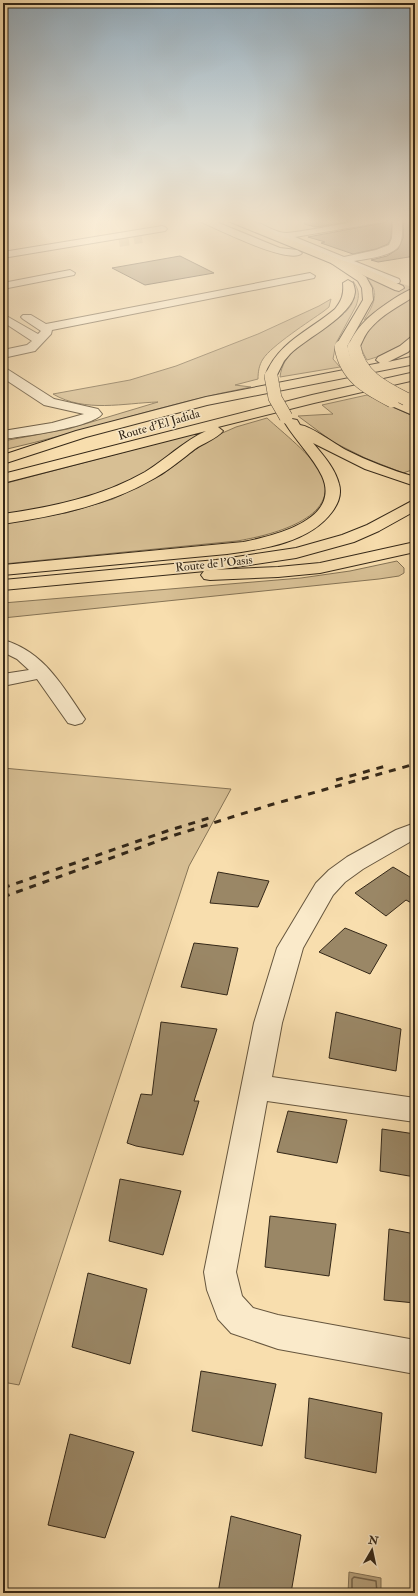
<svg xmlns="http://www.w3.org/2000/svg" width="418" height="1596" font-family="'IM FELL Double Pica',serif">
	<rect width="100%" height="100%" fill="#f8deae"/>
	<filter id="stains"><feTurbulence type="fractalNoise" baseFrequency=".005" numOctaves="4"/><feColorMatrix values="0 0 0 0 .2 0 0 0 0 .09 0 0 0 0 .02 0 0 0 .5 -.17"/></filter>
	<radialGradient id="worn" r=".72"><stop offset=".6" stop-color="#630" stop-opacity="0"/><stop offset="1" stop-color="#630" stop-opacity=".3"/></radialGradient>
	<path fill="#d7bf94" stroke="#867456" d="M355,270L403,292L364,320C379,297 380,286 355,270Z
		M353,281C359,290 360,295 356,306L336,343L333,359L340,367L280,377C285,330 369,325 353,281Z
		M415,295C415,305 417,316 415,326C411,347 384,355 367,360C363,353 358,344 362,336C372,319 399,305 415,295Z
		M331,299L329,307L324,311C310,321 271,346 263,359C259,365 258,372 258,379L235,385L251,387C167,403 87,431 3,450V441L68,429L158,402C124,403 85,413 53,394L130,380L176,366L258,334L319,306Z
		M367,395L415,417V469L403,473L365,458L333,442L298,416L333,414L322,405Z
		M267,418C283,433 312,455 321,473C344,519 267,536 237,541L3,564V522L66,513L113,499L163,474L211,438L236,427Z
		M204,431C184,444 166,459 147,472C104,500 52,506 3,515V484Z
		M397,561L404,568V573L399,576L379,579L3,618V603L301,578L350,571Z
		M3,768L231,789L189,866L19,1385L3,1382Z"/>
	<path fill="#b6a07b" stroke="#827053" d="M349,1572L381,1578V1593H348Z"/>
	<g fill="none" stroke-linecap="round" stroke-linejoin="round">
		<path stroke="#76644a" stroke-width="1.5" d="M352,1593V1579L354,1577L376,1581L377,1593"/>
	</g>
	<path fill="#9a8766" stroke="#352818" d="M305,219H368L316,227L304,224Z
		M388,219H392L391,238L388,244L376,249L353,254L321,243L325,242L308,237L383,223L387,222Z
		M404,219H415V256L378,262L371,260L387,256L398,249L403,238Z
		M180,256L214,273L145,285L112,268Z
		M393,867L415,880V905L406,900L386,916L355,893Z
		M218,872L269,881L258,907L210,903Z
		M345,928L387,945L370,974L319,952Z
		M194,943L238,948L227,995L181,987Z
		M336,1012L401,1029L396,1071L329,1058Z
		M161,1022L217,1029L194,1101H199L183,1155L136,1146L127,1143L141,1094L152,1095Z
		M288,1111L347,1120L337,1163L277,1152Z
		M382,1129L415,1134V1177L380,1171Z
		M120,1179L181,1191L163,1255L109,1241Z
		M270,1216L336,1224L329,1276L265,1267Z
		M389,1229L415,1234V1303L384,1300Z
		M88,1273L147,1289L130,1364L72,1347Z
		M201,1371L276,1384L262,1446L192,1431Z
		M309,1398L382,1413L376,1473L305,1458Z
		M70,1434L134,1452L105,1538L48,1525Z
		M231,1516L301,1535L291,1593H218Z"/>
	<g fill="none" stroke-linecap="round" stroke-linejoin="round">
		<path stroke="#d1ba90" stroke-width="10" stroke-dasharray="10 5" stroke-linecap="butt" d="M119,242L142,238"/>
		<path stroke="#d1ba90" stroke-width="10" stroke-dasharray="10 5" stroke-linecap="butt" d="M399,288L415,293"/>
		<defs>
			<path id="minor" d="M197,219H209L280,248L297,250L302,253C291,266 215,228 199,221Z
				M237,219C257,217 273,234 287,233C321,230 353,219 387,219L386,221L383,222L295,237L344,257L376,250L389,245L392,238L393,219H402C402,226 403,237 400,244C395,256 366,259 354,261L399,279L400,281L399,283H391L239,221Z
				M162,226L165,227L167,229L165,231L3,258V252Z
				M70,270L75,273L74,275L3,289V283Z
				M310,273L315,276L314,278L52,330L51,334L35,351L3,358V350L27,345L32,341L3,322V314L38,334L41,331L23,319L21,317L23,315H31L46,324Z
				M3,368L7,369L54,399L98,409L102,414C93,427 21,437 3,439V431L52,423L84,414L44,405L3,378Z
				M3,640C44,651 63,687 85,719L82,723L75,725L68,723L37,679L3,686V674L29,670L17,659L3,652Z
				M415,823V839L363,869L345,882L333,895L303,948L282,1023L272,1077L415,1098V1122L267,1101L236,1272L242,1296L253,1308L278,1315L415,1340V1374L278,1349L231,1333L218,1319L207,1290L204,1272L254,1023L277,948L316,883L329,870L347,857L396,830Z"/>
			<path id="major" d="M226,219H238L339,259L366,277L372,288L373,300L345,350H337L335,347L363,300L362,288L358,281L331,263L228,221Z
				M392,397L415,407V416L387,404L385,401L387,398Z
				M415,500V511L379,531L354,542L296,558L216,570L3,590V580L216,560L296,548L342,535L367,525L410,502Z"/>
			<path id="highway" d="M335,258L360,266L403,286L404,288L399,291L395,290L352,270L331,263L330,261L331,259Z
				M348,280L353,283C354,286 355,289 355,292C353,316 306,338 290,354L284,361L275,379H267L265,376C278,342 309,331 335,309C342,300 344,294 343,283Z
				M415,288V296C399,306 381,315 369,330C364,336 362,343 358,350H350L348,347C357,324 375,311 395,298C402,294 408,290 415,288Z
				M415,335V345L408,352L388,362L415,356V364L207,405L86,437L3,464V455L76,431L206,397L380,363L376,360L378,357L400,346L411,337Z
				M415,372V380L314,403L218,427L223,431C218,438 202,444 195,449C182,459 169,470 155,478C109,505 56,516 3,524V514C52,507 101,497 145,472C166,459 184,441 206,431L3,483V474L312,395Z
				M406,395L415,398V407L401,402L399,399L401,396Z
				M292,419L297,420L300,425C311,426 335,444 346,450C368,461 391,470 415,477V486L365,469L313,443C323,455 335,468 339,484C342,494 338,504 332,512C309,543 263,549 227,554L3,575V565L243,542C273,536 342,520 322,476C313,457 296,441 285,423L287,420Z
				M415,542V552L320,573L278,577L210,580L204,579L201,575L204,571L210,570L278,567L320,563Z"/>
		</defs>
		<use href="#minor" stroke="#66563e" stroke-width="2"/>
		<use href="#major" stroke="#352818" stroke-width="2"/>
		<use href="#highway" stroke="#352818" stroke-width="2"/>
		<use href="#minor" fill="#faeaca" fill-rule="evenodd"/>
		<use href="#major" fill="#f8deae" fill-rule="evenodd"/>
		<use href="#highway" fill="#f8deae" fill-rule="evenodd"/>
		<path stroke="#352818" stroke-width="3" stroke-dasharray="7 7" stroke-linecap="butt" d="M336,780L386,766
			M3,888L167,831L209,818
			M3,897L172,836L270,805L415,764"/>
		<defs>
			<path id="major-bridge" d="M341,347C346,377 367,388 392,401"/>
			<path id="highway-bridge" d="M354,347C359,375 382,387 406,399
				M271,376L275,398L286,417"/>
		</defs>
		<use href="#major-bridge" stroke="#352818" stroke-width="14" stroke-linecap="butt"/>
		<use href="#highway-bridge" stroke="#352818" stroke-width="14" stroke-linecap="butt"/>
		<use href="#major-bridge" stroke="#f8deae" stroke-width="13"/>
		<use href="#highway-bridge" stroke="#f8deae" stroke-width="13"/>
	</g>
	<linearGradient id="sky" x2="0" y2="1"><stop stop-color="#94acbc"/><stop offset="0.5" stop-color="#fcf0db"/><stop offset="1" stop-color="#fcf0db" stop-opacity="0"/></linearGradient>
	<rect width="418" height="442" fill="url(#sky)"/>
	<g text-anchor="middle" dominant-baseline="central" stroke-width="3" stroke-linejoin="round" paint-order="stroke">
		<g font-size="12" fill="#352818" stroke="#faeaca">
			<text transform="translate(159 425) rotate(-16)">Route d'El Jadida</text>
			<text transform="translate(214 564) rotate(-6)">Route de l'Oasis</text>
		</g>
	</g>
	<rect width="418" height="1596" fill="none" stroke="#f8deae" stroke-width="16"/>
	<rect x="4" y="4" width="410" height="1588" fill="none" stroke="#352818" stroke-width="2"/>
	<rect x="8" y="8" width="402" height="1580" fill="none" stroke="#352818"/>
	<g transform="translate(372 1550) rotate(9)" stroke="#faeaca" stroke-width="3" paint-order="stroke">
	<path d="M0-3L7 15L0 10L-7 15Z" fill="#352818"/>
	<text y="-6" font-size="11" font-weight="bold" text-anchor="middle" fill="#352818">N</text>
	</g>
	<rect width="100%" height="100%" filter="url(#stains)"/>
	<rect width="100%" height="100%" fill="url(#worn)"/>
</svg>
